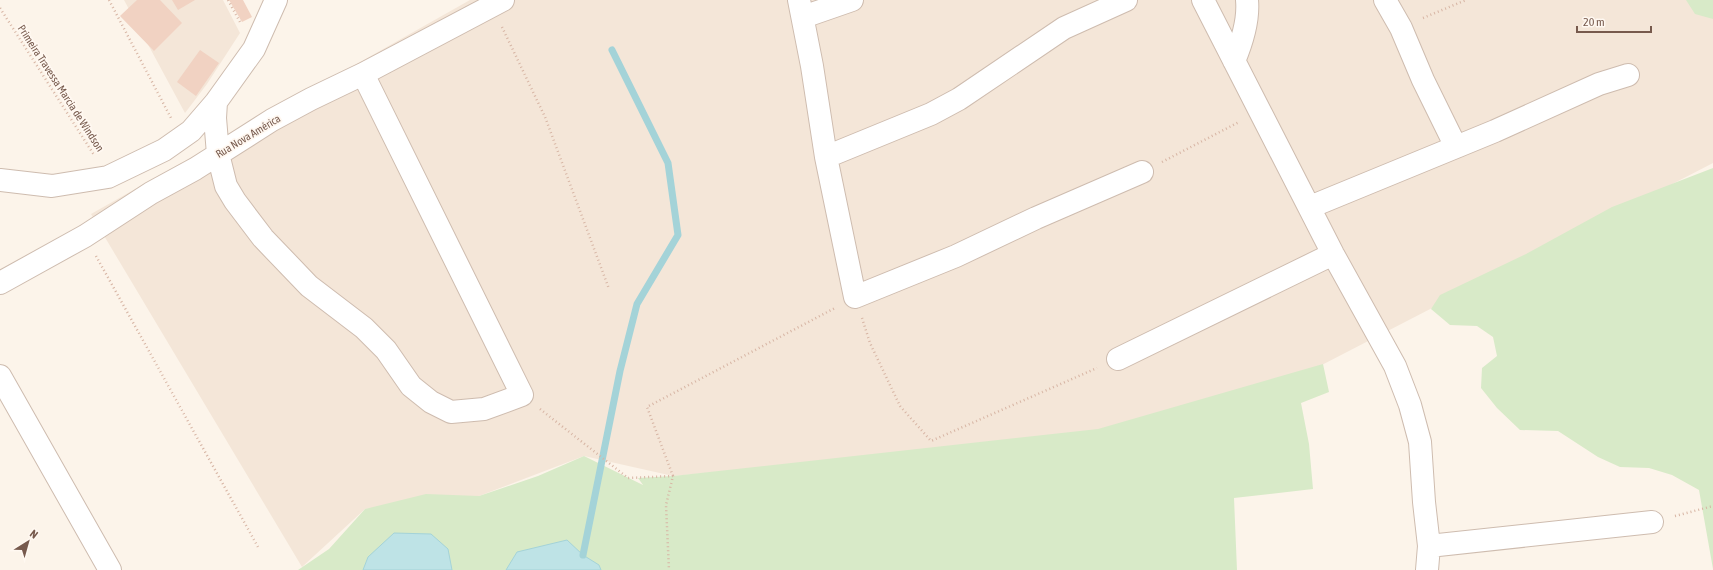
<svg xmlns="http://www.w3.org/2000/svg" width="1713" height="570" font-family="'Asap Condensed',sans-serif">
	<rect width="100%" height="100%" fill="#fcf4ea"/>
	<path fill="#f4e6d8" d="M124,0H223L240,33L207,84L185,113Z
		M470,0H1713V163L1202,427L673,476L584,456L479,496L365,509L302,567L91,214Z"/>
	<path fill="#d8eac8" d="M1686,0H1713V19L1695,14Z
		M1713,168V569L1699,490L1672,475L1649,468L1620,467L1598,457L1558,431L1520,430L1497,408L1481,388L1482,368L1497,356L1493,337L1477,326L1450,325L1431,309L1440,295L1526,254L1612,207Z
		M1323,364L1329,392L1301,403L1309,444L1313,489L1234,498L1237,570H298L329,549L365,509L426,494L479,496L538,476L584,456L643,485L638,478L673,476L1098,429Z"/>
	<path fill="#bee3e6" stroke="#a4d3d8" d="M394,533L431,534L448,549L452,570H363L368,557Z
		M567,540L583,555L599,565L601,570H506L517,552Z"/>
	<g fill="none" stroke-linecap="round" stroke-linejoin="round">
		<path stroke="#a4d3d8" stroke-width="7" d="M583,555L620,371L637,304L678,235L668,163L612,50"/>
	</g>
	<path fill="#f1d2c2" d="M137,0H160L182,23L154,51L120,16Z
		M172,0H195L178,10Z
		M229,0H243L252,17L242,22Z
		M200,50L219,63L196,96L177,82Z"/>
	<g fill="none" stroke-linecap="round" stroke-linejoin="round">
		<defs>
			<path id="minor" d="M799,0L812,66L826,157L855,297L956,256L1036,218L1142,172
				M1203,0L1333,254L1395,366L1410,405L1420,442L1424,502L1429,546L1427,570
				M1385,0L1401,28L1423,80L1456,147
				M803,17L852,0
				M1234,61C1242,42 1249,21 1247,0
				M216,102L215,118L218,154L226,186L235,201L263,238L309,286L364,328L386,350L411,386L431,402L451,412L484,409L522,395L363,74
				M826,157L931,114L959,99L1064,28L1126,0
				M0,180L52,186L108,177L164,150L191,131L216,102L254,49L276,0
				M1310,207L1495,131L1599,84L1628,75
				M0,283L85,236L151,193L195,169L272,120L311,99L363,74L503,0
				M1118,359L1333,254
				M0,376L110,570
				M1429,546L1652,522"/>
		</defs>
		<use href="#minor" stroke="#cebcaf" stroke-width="24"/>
		<path stroke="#d7b5a4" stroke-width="2.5" stroke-dasharray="1 3" stroke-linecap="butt" d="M109,0L171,118
			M228,0L240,22
			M0,8L94,155
			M1423,18L1466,0
			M502,27L545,117L609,289
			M1162,162L1239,122
			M96,256L258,547
			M862,318L870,343L900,406L931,441L1097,368
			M540,409L628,478L673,476L666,505L669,570
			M673,476L647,407L835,308
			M1675,516L1713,506"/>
		<use href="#minor" stroke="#fff" stroke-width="22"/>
	</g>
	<g text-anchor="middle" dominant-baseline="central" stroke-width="3.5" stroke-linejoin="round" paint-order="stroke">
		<g font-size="11" fill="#775a4d" stroke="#fff8f1">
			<text transform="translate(61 88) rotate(57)">Primeira Travessa Marcia de Windson</text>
			<text transform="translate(248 136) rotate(-31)">Rua Nova América</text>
		</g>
	</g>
	<g transform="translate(28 542) rotate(37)" stroke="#fff8f1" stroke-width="3" paint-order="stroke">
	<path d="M0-3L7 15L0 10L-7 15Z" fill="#775a4d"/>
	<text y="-6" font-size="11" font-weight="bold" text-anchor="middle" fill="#775a4d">N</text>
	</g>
	<path d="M1577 26v6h74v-6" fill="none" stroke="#775a4d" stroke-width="2"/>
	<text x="1583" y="26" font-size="12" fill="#775a4d" stroke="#fff8f1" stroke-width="3" paint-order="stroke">20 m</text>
</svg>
